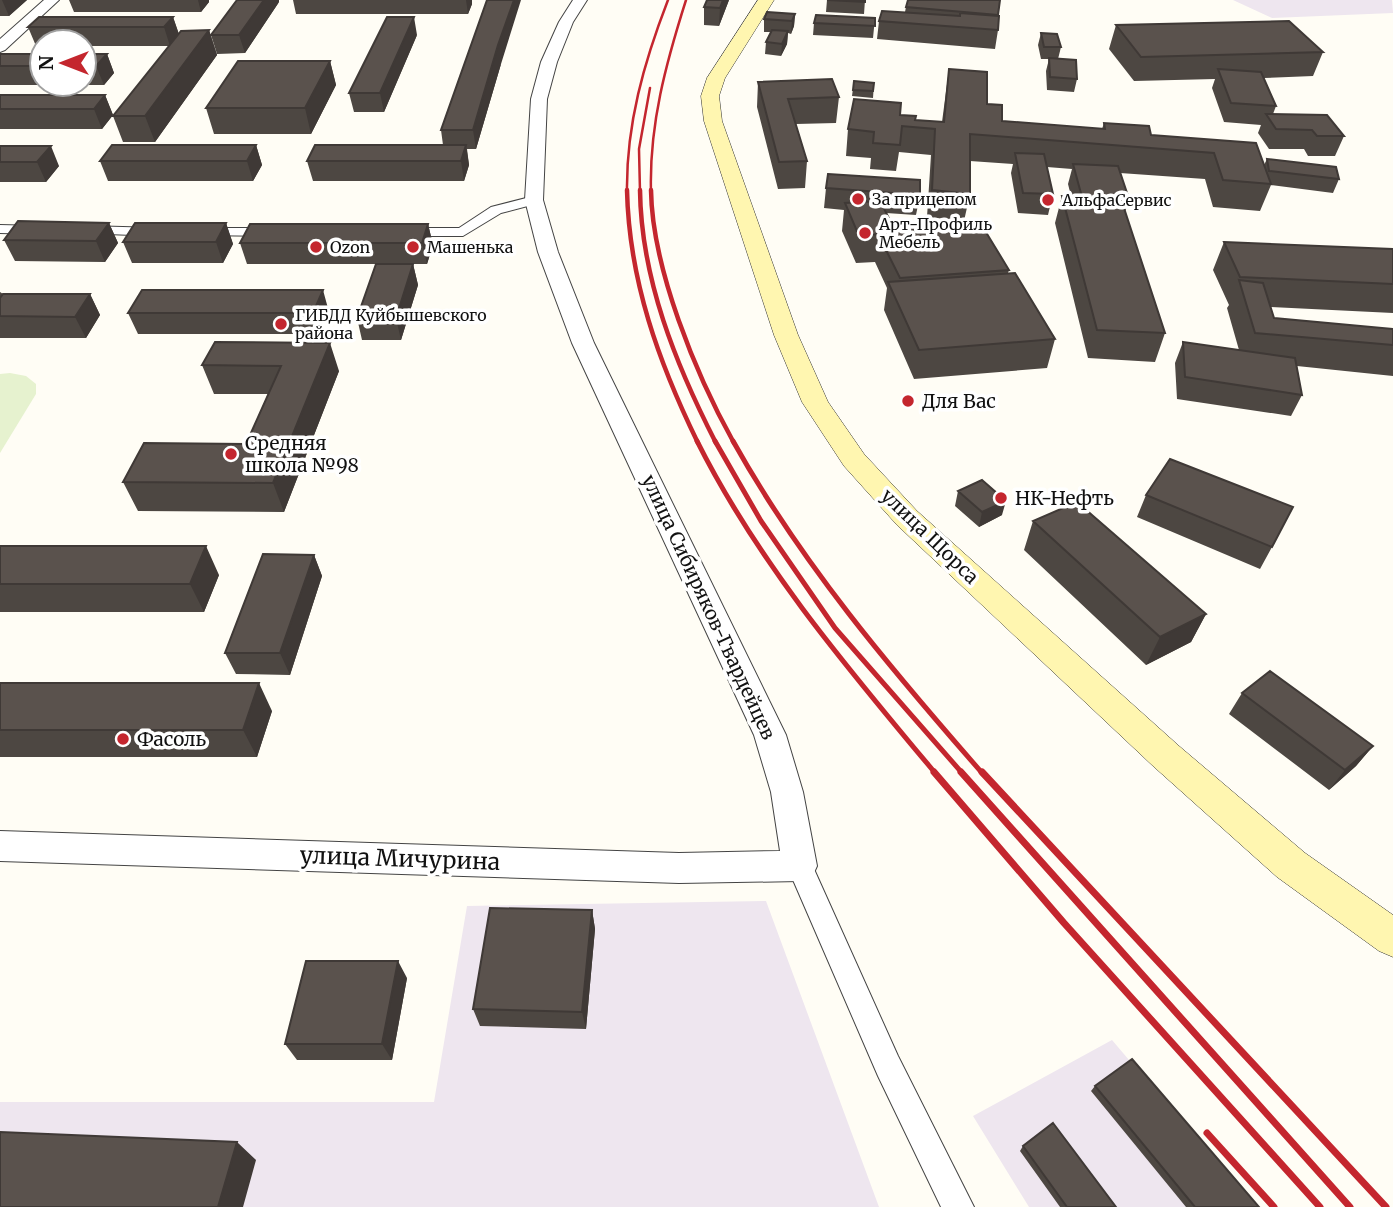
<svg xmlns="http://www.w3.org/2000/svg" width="1393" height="1207" font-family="Merriweather,serif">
	<rect width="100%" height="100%" fill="#fffdf5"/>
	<path fill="#eee6ef" d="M1233,0H1392L1393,13L1272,18Z
		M766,901L879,1207H0V1102H434L467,906Z
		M1112,1040L1254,1207H1029L973,1116Z"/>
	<path fill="#e6f2cf" d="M10,373L26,376L36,384V394L0,453V374Z"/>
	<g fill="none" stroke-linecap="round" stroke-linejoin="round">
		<defs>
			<path id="minor" d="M534,196L539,197V203L501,213L463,236H401L394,232L401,228H459L491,207Z
				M0,225L40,226L47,230L40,234L0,233Z
				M86,226L159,228L166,232L159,236L81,233L79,230L81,227Z
				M202,228H274L281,232L274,236L197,235L195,232L197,229Z
				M800,854L809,858L898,1056L974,1207H941L878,1076L787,866L791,858Z"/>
			<path id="tertiary" d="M44,0H59L5,50L0,52V39Z
				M573,0H587L573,22L557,62L547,99L543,200L558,252L594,343L786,735L803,792L817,866L812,877L800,881L679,883L0,861V831L679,853L780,851L771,792L754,735L572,343L538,252L525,200L531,99L541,62L559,22Z"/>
			<path id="secondary" d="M758,0H774L725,78L719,96L722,121L798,335L828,402L864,454L917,511L1179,746L1305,853L1393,915V957L1379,951L1277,877L1153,766L897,525L844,466L802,402L774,335L704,121L701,96L707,78Z"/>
		</defs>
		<use href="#minor" stroke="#444" stroke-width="2"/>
		<use href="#tertiary" stroke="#444" stroke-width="2"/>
		<use href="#secondary" stroke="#333" stroke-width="1"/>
		<use href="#minor" fill="#fff" fill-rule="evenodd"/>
		<use href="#tertiary" fill="#fff" fill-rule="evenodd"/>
		<use href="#secondary" fill="#fff6b0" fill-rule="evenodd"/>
		<path stroke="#c4262e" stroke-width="2.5" d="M627,192C626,125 644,62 668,0
			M640,192L639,149L650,88
			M651,192C649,125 666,63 686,0"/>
		<path stroke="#c4262e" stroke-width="4.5" d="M627,190C629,281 659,363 698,443
			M640,190C641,279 676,365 716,443
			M651,190C652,268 696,375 734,443"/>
		<path stroke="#c4262e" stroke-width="5" d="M697,441C758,563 849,670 936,774
			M715,441L761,521L835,628L963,774
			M733,441C801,563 891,669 983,774"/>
		<path stroke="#c4262e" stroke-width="7" d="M934,772L1064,923L1320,1207
			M961,772L1350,1207
			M982,772L1386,1207
			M1207,1133L1274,1207"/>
	</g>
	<path fill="#4d4742" d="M0,0H27L9,16H0Z
		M69,0H209V2L201,12H74Z
		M293,0H472V4L468,14H296Z
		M729,0L719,26L704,25V7Z
		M827,0H865L864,14L826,12Z
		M279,2L245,53L217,54L211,35Z
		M1000,3L998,16V30L995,49L877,39L879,21L905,12L906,7Z
		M795,14L794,26L791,34L788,33L787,44L781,56L765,54L766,42L771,32H764V19Z
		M173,17L179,34L209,30L217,55L155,142H123L113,116L169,46H84V42H42V46H36L28,27Z
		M875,18L873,38L813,35L814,23Z
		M1116,25L1323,52L1313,76L1264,78L1276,106L1273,114L1344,136L1335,156H1308L1304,149H1269L1258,133L1261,125L1224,122L1212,88L1215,79L1134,81L1109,49Z
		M1041,33L1061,47L1058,59L1077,79L1074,92L1047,90L1046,71L1049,59H1041L1038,45Z
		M417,35L384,112H354L349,93Z
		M0,54H42V84H84V54H107L114,73L104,85H0Z
		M330,61L336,85L311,134H214L206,108Z
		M501,64L476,149H467L469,165L464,181H313L307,161L443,145L441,130Z
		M949,69L987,104L1002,121L1102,129L1104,123L1264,165L1267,159L1339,179L1333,193L1271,185L1260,211L1213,207L1205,179L1120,173L1129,199L1125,212L1165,333L1155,362L1088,358L1055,223L1062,196H1071L1068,184L1072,169L1047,167L1053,194L1048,215L1018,213L1011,173L1013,164L970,161V194L964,221L927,217L931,155L899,152L896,171L870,169L871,158L846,156L848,129L900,115L915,120L942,122Z
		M854,81L874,83L873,98L852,96Z
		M758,82L839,97L836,123L796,124L807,161L805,188L778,189L757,107Z
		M0,95H105L113,115L102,129H0Z
		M256,145L262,165L253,181H108L100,161Z
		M0,146L59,166L46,182H0Z
		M826,188L920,195L916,215L886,213L895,230L1009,270L1008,273L1055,339L1047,368L914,379L884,310L887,288L875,262L856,263L842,231L844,210L824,208Z
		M109,223L118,243L105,262L15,261L4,240Z
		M226,223L233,244L223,263H132L123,242Z
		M428,224L433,245L427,264H413L418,285L401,340H362L357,318L376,264H247L240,243Z
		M1224,242L1393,249V313L1271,307L1274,318L1393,329V376L1297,366L1302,395L1291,416L1177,399L1175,363L1183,342L1239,350L1227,308L1229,305L1213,270Z
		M0,292L3,294H90L100,315L86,338H0Z
		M329,312L320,334H138L128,313Z
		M215,342L339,371L284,512L138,511L123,482L246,444L268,394H214L202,365Z
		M958,491L1002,515L979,527L955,506Z
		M1146,495L1272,547L1260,569L1137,517Z
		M1033,521L1206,614L1191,642L1146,665L1024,550Z
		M0,546L219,575L204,612H0Z
		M314,555L322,576L290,675L236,674L225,653Z
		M0,683L272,711L257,757H0Z
		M1242,693L1373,746L1356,766L1329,790L1229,714Z
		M592,910L595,929L586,1029L480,1026L473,1009Z
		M407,978L392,1060H297L285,1044Z
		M1095,1086L1259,1207H1186L1091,1091Z
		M1023,1146L1116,1207H1060L1020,1151Z"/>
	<path fill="#3f3936" d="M2,0H27L9,16Z
		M198,0H209V2L201,12Z
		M264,0H279V2L245,53L239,35Z
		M466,0H472V4L468,14Z
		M514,0H521L501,64L476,149L473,130L498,45Z
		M723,0H729L719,26L720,8Z
		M795,14L794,26L791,34L792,21Z
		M173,17L179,35L170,46L164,27Z
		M414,17L417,35L384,112L380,93Z
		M209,30L217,55L155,142L145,116Z
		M788,31L787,44L781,56L782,44Z
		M107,54L114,73L104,85L96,66Z
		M330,61L336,85L311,134L305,108Z
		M105,95L113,115L102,129L94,109Z
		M256,145L262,165L253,181L247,161Z
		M466,145L469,165L464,181L461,161Z
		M51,146L59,166L46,182L37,162Z
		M109,223L118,243L105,262L96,241Z
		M226,223L233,244L223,263L216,242Z
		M428,224L433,245L427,264L422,243Z
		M413,264L418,285L401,340L396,318Z
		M323,290L329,312L320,334L313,313Z
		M90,294L100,315L86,338L75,317Z
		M330,343L339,371L284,512L273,483Z
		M1006,501L1002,515L979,527L982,512Z
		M206,546L219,575L204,612L190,584Z
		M314,555L322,576L290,675L280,653Z
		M1206,614L1191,642L1146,665L1160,637Z
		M259,683L272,711L257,757L243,730Z
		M1373,746L1356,766L1329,790L1345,770Z
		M592,910L595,929L586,1029L582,1012Z
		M398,961L407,978L392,1060L382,1044Z
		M237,1142L256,1160L243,1207H218Z"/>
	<path fill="#5a524d" stroke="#3f3936" stroke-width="2" d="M237,0H264L239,35H211Z
		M487,0H514L498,45L473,130H441Z
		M707,0H723L720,8L704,7Z
		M827,0H865V2Z
		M908,0H1000L998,15L906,7Z
		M882,11L960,16V13L999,16L998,30L879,21Z
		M767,12L795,14L792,21L764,19Z
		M816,15L875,18V26L814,23Z
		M39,17H173L164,27H28Z
		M387,17H414L380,93H349Z
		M1289,21L1323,52L1141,57L1116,25Z
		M209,30L145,116H113L181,31Z
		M772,30L788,31L782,44L766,42Z
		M1041,33L1057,34L1061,47H1044Z
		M0,54H42V66H0Z
		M84,54H107L96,66H84Z
		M1049,58L1076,60L1077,79L1050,77Z
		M238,61H330L305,108H206Z
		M949,69L987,72V104L1002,105V121L1105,129L1104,123L1149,126L1151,135L1256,143L1271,184L1223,180L1214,153L970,134V194L932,190L935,129L902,126L900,145L873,143L874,132L848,129L854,99L901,103L900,115L916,116L915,120L944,122Z
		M1218,69L1261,72L1276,106L1231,103Z
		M832,79L839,97L788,99L807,161L779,162L758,82Z
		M854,81L874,83L873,91L853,90Z
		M0,95H105L94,109H0Z
		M1266,114L1327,115L1344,136H1317L1312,130L1276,129Z
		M112,145H256L247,161H100Z
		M315,145H466L461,161H307Z
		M0,146H51L37,162H0Z
		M1015,153L1044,154L1053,194L1023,193Z
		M1267,159L1336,167L1339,179L1269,171Z
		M1073,164L1118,166L1129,199L1082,197Z
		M828,174L920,180V195L826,188Z
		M1062,196L1121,199L1165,333L1097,330Z
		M880,201L895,230L981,224L1009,270L900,278L878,234L859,236L845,203Z
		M18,221L109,223L96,241L4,240Z
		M135,223H226L216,242H123Z
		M250,224H428L422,243H240Z
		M1224,242L1393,249V284L1240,277Z
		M376,264H413L396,318H357Z
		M1015,273L1055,339L919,350L888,282Z
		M1239,280L1263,283L1274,318L1393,329V345L1255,333Z
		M142,290H323L313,313H128Z
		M3,294H90L75,317L0,316V298Z
		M215,342L330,343L273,483L123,482L144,443L246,444L281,366L202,365Z
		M1183,342L1295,358L1302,395L1185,377Z
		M1170,459L1293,507L1272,547L1146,495Z
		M982,480L1006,501L982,512L958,491Z
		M1077,502L1206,614L1160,637L1033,521Z
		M0,546H206L190,584H0Z
		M263,554L314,555L280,653H225Z
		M1270,671L1373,746L1345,770L1242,693Z
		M0,683H259L243,730H0Z
		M490,908L592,910L582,1012L473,1009Z
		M306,961H398L382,1044H285Z
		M1132,1059L1259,1207H1195L1095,1086Z
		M1053,1123L1116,1207H1067L1023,1146Z
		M0,1132L237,1142L218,1207H0Z"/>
	<g fill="#c4262e" stroke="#fff" stroke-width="2.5">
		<circle cx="858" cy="199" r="7"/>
		<circle cx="1048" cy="200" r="7"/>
		<circle cx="865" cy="233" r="7"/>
		<circle cx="316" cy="247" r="7"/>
		<circle cx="413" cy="247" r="7"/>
		<circle cx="281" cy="324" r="7"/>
		<circle cx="908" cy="401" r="7"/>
		<circle cx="231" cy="454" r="7"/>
		<circle cx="1001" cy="498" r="7"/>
		<circle cx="123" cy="739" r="7"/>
	</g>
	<g text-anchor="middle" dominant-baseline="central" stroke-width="7" stroke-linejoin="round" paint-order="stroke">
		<g font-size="16" fill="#111" stroke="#fff" text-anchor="start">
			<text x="872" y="199">За прицепом</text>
			<text x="1062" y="200">АльфаСервис</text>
			<text x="879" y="224">Арт-Профиль<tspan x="879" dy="18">Мебель</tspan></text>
			<text x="330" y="247">Ozon</text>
			<text x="427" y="247">Машенька</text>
			<text x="295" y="315">ГИБДД Куйбышевского<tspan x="295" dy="18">района</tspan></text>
		</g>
		<g font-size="19" fill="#111" stroke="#fff" text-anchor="start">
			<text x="922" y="401">Для Вас</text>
			<text x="245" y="443">Средняя<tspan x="245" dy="22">школа №98</tspan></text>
			<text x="1015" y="498">НК-Нефть</text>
			<text x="137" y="739">Фасоль</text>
		</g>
		<g font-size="19" fill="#111" stroke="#fff">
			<text transform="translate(930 536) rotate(44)">улица Щорса</text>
			<text transform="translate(709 607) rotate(65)">улица Сибиряков-Гвардейцев</text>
		</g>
		<g font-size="23" fill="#111" stroke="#fff">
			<text transform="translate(400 858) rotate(2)">улица Мичурина</text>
		</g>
	</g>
	<g transform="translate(63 63) rotate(270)"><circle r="33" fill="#ffffff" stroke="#a0a0a0" stroke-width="2"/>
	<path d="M0-5L12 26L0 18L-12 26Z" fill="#c4262e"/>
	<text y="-10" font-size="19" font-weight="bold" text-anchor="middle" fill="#111111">N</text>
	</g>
</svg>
